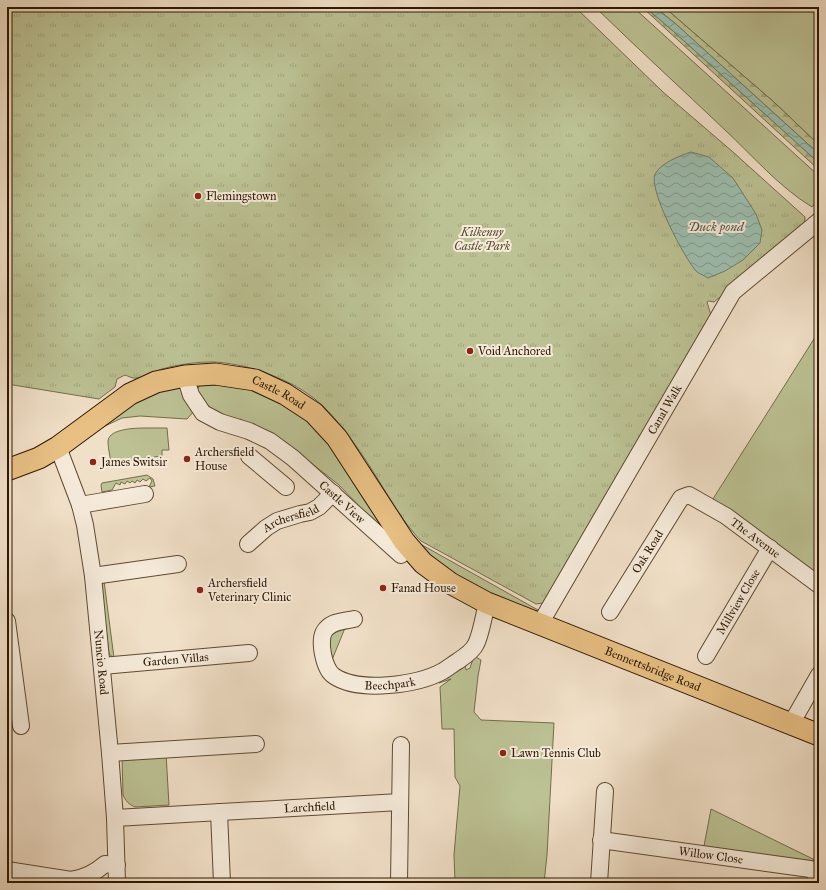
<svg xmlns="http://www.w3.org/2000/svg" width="826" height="890" font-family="'IM FELL Great Primer',serif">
	<defs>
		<pattern id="forest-firs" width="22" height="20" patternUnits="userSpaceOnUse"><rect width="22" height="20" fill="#bcc294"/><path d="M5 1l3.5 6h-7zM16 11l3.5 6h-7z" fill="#a2a67e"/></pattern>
		<pattern id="park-tufts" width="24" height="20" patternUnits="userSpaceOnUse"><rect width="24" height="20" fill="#bcc294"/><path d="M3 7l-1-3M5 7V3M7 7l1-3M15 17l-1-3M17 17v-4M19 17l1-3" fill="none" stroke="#a2a67e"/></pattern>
		<pattern id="water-waves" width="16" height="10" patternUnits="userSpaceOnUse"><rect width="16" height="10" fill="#9cbeaf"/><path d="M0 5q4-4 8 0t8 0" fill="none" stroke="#80998c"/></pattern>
	</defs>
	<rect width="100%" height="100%" fill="#f1e0c8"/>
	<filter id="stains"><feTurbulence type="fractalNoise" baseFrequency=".005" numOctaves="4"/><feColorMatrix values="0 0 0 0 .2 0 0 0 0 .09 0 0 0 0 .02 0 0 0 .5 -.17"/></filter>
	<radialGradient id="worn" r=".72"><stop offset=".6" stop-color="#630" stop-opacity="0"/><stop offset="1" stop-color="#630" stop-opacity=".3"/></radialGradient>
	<path fill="#bcc294" stroke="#756d4a" d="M595,7H633L819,176V198L812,207C779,187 753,156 725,130C682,89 638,49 595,7Z
		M664,7H813L819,15V145L775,103Z
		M819,331V577L711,502Z
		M203,380L259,388L320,428L391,532L382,530L339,485L300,454L299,452L273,434L240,419L238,423C219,413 207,410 197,390Z
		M175,386L181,389L194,411L187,419L140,416L122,418L103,427L99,424L140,396Z
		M147,428H167L169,450H162V456L111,463C110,456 108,448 108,441C109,428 138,428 147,428Z
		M147,475L153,479L155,486L149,487L152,481L150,478L146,481L143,479L140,482L137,480L135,483L132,481L130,483L127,481L125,484L121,482L120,485L116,483L112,490L102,492L101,485L102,483Z
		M415,541L538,610L532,612C485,594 449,579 415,541Z
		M104,581L114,658L109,654L101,585L102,582Z
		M345,628L332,660L330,661L328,637L335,631Z
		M474,656L481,660L478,676L474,712L481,720L554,723L547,855L544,883H455L454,855L460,786L455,777L454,729H442L440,687L451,679L439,683V681L465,664L466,670L470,668Z
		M166,753L169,805L135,807C128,804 126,801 123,795L122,756Z
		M711,809L819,862V867L707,849L704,846Z"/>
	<path fill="url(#forest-firs)" stroke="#756d4a" d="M642,7H645L673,31L817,161L819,163V170Z
		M655,7H664L775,103L819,145V154L677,25Z"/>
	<path fill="url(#park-tufts)" stroke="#756d4a" d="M7,7H575L663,92L733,152L805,217L804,228L714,302L709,301L707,302L713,322L543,603L536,604L421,541C404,523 392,502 379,481C363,455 345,428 323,406C299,383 258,367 225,363C206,360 180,364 162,369C154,372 145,378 136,378C133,379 128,376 125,375L117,379L115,387L99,399L7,384Z"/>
	<path fill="url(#water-waves)" stroke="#707c69" d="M645,7H655L677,25L819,154V163L673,31Z
		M691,152L709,157L733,178L756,214L762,230L760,243L743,260L725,271L708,278C705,276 700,274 697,272C685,260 648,189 655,174C661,163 679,156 691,152Z"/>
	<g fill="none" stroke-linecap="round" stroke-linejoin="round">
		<defs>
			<g id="minor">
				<path id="s1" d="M185,376L191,395L203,413L220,422L249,431L270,441L293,458L401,555"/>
				<path id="s2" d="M58,447L80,505L85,525L93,576L110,753L115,818L117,883"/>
				<path d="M249,456L286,487"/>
				<path d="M80,505L145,494"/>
				<path id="s3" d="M248,544L266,528L277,521L300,514L310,512L319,507L333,493"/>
				<path d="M93,576L178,564"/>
				<path id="s4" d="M610,612L681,498L689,495L726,516L819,585"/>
				<path id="s5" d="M354,619C344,621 333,621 326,629C317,638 324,670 334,676C359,693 418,685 443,671C448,668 453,664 458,661C464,657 473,651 476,644C481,634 484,615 487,603"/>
				<path d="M7,621L21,726"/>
				<path id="s6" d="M540,624L733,292L819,221"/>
				<path id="s7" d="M706,656L770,548"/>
				<path id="s8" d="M102,666L249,653"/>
				<path d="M791,724L819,675"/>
				<path d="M110,753L256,744"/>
				<path d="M219,812L222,883"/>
				<path id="s9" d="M115,818L400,802"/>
				<path id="s10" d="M601,840L810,869L819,875"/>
				<path d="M7,870L71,880L77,883"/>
				<path d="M71,880C85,878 95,873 105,864L117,865"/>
				<path d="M399,883L401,745"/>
				<path d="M599,883L605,791"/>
			</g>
			<g id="major">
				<path id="s11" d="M7,470L39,458L58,447L130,394L156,382L185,376L215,374L255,380L285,394L314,413L337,438L404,541L423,563L450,583L487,603L819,735"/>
			</g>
		</defs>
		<use href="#minor" stroke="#5f4a32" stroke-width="18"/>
		<use href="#major" stroke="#2e1800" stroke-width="23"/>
		<use href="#minor" stroke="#f6ebdb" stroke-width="16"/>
		<use href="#major" stroke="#e8c084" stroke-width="21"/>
	</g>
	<g fill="#8f2418" stroke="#f6ebdb" stroke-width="1.5">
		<circle cx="198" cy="196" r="4"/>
		<circle cx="470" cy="351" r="4"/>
		<circle cx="187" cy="459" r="4"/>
		<circle cx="93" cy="462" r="4"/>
		<circle cx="383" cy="588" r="4"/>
		<circle cx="200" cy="590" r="4"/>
		<circle cx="503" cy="753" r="4"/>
	</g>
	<g text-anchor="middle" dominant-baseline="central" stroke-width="4" stroke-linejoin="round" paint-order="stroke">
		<g font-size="12" fill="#2e1800" stroke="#f6ebdb" text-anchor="start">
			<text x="206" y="196">Flemingstown</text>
			<text x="478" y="351">Void Anchored</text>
			<text x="195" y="452">Archersfield<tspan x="195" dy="14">House</tspan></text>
			<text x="101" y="462">James Switsir</text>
			<text x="208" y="583">Archersfield<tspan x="208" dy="14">Veterinary Clinic</tspan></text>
			<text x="391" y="588">Fanad House</text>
			<text x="511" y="753">Lawn Tennis Club</text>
		</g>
		<g font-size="12" font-style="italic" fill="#594b2c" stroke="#f6ebdb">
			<text x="482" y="232">Kilkenny<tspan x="482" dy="14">Castle Park</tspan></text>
		</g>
		<g font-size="12" fill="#2e1800" stroke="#f6ebdb">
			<text stroke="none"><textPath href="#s11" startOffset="301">Castle Road</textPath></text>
			<text stroke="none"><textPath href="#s6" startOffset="248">Canal Walk</textPath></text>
			<text stroke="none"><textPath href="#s1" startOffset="209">Castle View</textPath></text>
			<text stroke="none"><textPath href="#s3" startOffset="51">Archersfield</textPath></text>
			<text stroke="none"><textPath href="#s4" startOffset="222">The Avenue</textPath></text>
			<text stroke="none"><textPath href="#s4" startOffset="71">Oak Road</textPath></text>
			<text stroke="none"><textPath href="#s7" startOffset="63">Millview Close</textPath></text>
			<text stroke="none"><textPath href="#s8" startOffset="74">Garden Villas</textPath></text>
			<text stroke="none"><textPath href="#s2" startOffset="221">Nuncio Road</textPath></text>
			<text stroke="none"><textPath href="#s11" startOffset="782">Bennettsbridge Road</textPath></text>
			<text stroke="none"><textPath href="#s5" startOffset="139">Beechpark</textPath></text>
			<text stroke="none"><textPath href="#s9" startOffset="195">Larchfield</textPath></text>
			<text stroke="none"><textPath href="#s10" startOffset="111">Willow Close</textPath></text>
		</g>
		<g font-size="13" font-style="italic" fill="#54523d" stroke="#f6ebdb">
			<text x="716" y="227">Duck pond</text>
		</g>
	</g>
	<rect width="826" height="890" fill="none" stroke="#f1e0c8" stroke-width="24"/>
	<rect x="8" y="8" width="810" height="874" fill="none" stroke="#2e1800" stroke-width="2"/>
	<rect x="12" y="12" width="802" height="866" fill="none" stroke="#2e1800"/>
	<rect width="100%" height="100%" filter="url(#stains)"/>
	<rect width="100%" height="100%" fill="url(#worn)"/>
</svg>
